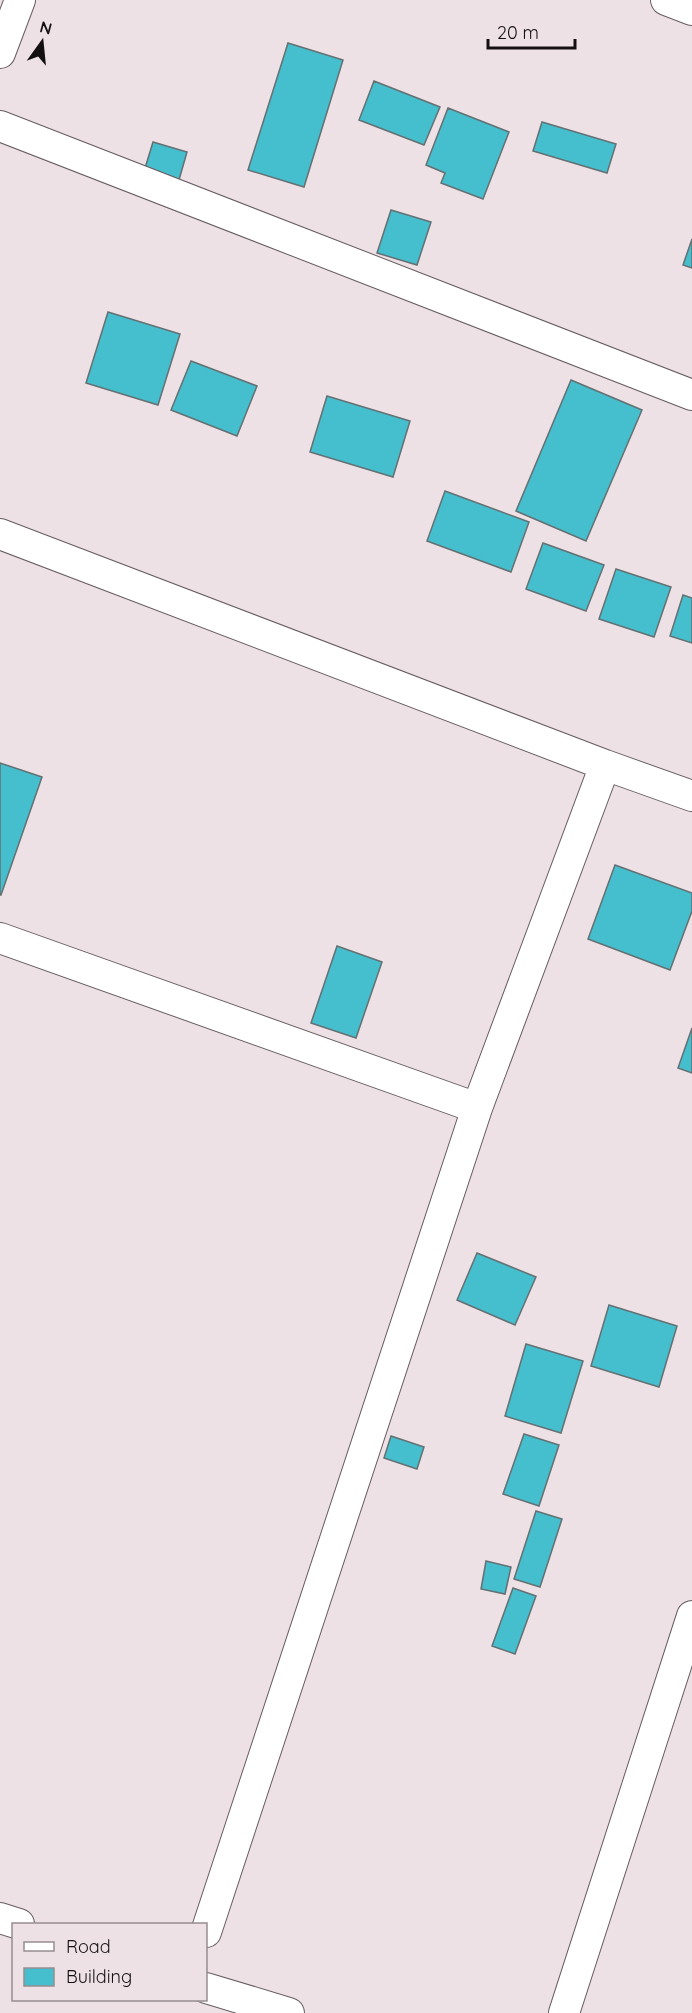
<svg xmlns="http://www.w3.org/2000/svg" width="692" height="2013" font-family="Quicksand,sans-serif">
	<rect width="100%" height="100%" fill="#ede1e6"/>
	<path fill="#45bece" stroke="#647072" stroke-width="1.5" d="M288,43L343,60L304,187L248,170Z
		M374,81L440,107L424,145L359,120Z
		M448,108L509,132L483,199L441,183L445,173L426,165Z
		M542,122L616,144L607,173L533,151Z
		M153,142L187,152L177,187L142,178Z
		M391,210L431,222L417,265L377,253Z
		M692,239V268L683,265Z
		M108,312L180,334L158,405L86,383Z
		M191,361L257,386L237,436L171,410Z
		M571,380L642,410L586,541L516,511Z
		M327,396L410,421L393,477L310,452Z
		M445,491L529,522L511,572L427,541Z
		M543,543L604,565L586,611L526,589Z
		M616,569L671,587L654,637L599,619Z
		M683,595L692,598V643L670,636Z
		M0,763L42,777L1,895H0Z
		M615,865L692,893V911L670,970L588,939Z
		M337,946L382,962L356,1038L311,1023Z
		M692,1028V1073L678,1068Z
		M477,1253L536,1277L515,1325L457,1300Z
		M609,1305L677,1326L659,1387L591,1366Z
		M526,1344L583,1361L561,1433L505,1416Z
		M524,1434L559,1445L539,1506L503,1494Z
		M391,1436L424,1447L417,1469L384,1458Z
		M536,1511L562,1519L540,1587L514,1579Z
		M486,1561L511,1567L505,1594L481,1589Z
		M513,1588L536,1596L515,1654L492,1646Z"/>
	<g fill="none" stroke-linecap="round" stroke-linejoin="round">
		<defs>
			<path id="minor" d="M666,0L692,10
				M0,53L20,0
				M0,126L692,395
				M0,534L605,765L692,796
				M0,938L477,1108
				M0,1918L19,1924
				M206,1932L477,1108L605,765
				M206,1988L289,2013
				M564,2013L692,1616"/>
		</defs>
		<use href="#minor" stroke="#675d61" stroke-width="32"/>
		<use href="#minor" stroke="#fff" stroke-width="30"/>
	</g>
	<rect x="12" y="1923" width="195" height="78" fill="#ede1e6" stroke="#968d91" stroke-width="1.5"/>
	<rect x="24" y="1942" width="30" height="9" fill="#ffffff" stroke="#968d91" stroke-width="1.5"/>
	<text x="66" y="1953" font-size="18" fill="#141012">Road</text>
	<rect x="24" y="1968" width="30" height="18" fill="#45bece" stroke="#968d91" stroke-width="1.5"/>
	<text x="66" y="1983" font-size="18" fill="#141012">Building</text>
	<g transform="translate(42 42) rotate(15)" stroke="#ede1e6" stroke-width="4.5" paint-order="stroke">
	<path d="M0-4.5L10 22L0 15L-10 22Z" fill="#141012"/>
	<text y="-9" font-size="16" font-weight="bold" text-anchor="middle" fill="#141012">N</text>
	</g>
	<path d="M488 39v9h87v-9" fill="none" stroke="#141012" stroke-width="3"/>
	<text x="497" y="39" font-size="18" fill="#141012" stroke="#ede1e6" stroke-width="4.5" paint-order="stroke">20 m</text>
</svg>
